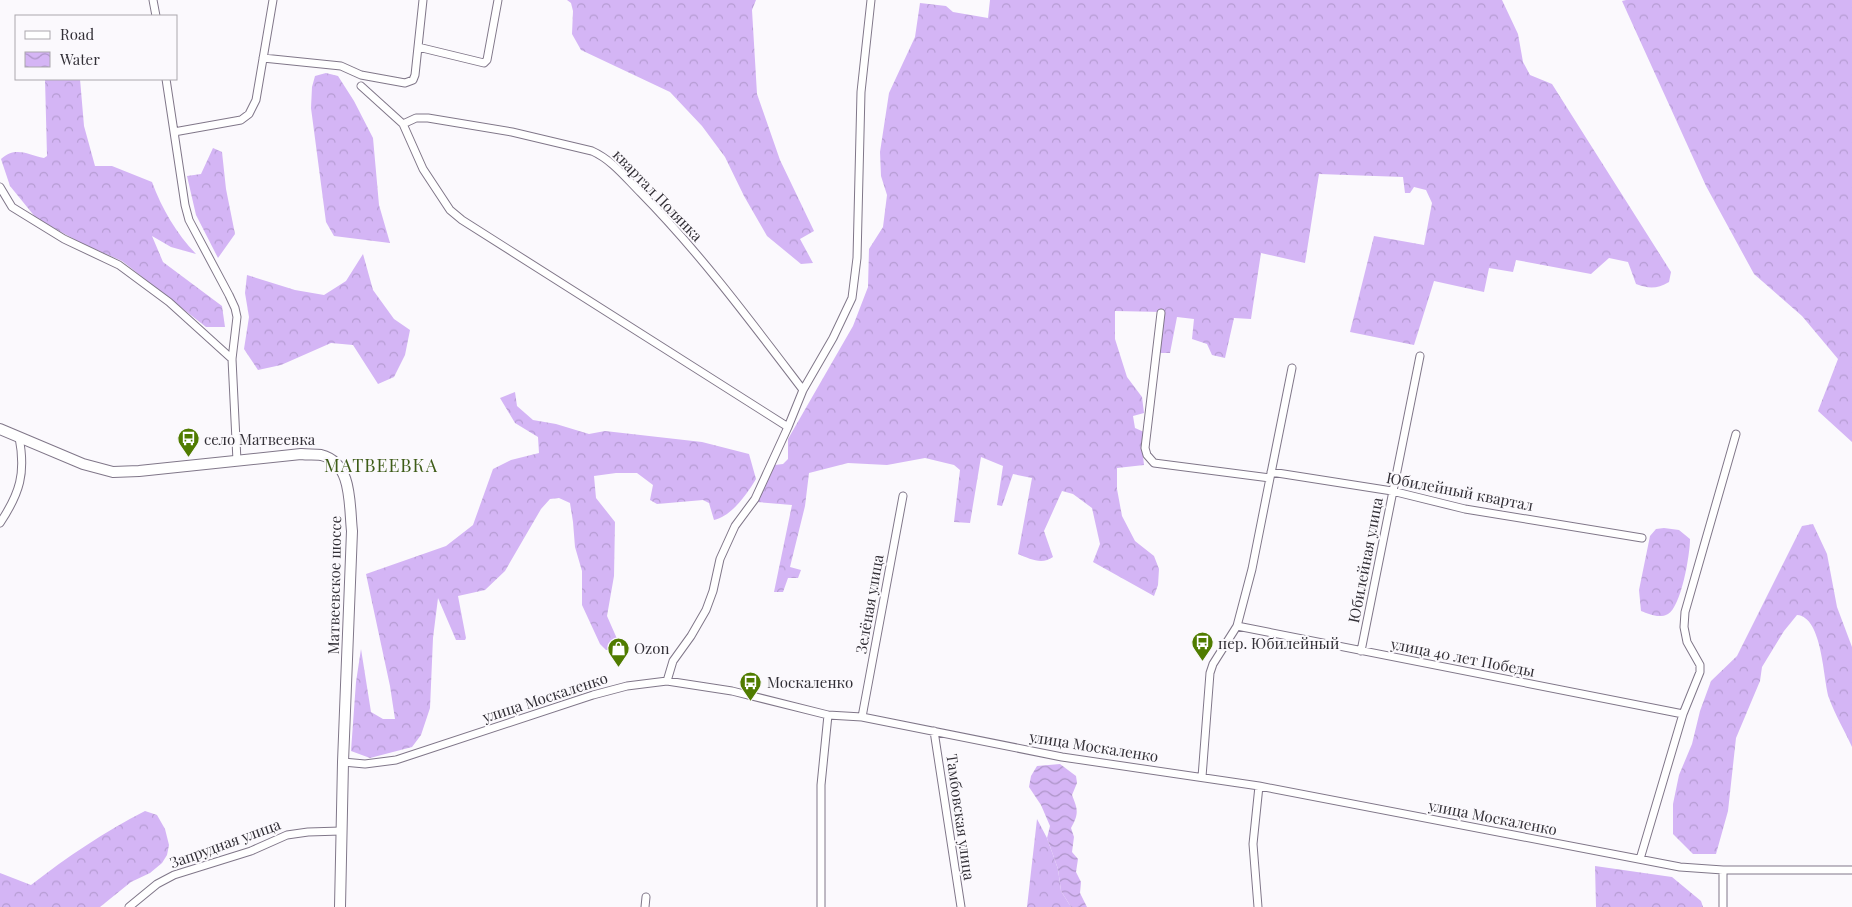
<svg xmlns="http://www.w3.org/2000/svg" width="1852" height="907" font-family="'Playfair Display',serif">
	<defs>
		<pattern id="forest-crowns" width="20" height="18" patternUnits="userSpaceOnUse" patternTransform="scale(1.25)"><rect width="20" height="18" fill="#d4b5f5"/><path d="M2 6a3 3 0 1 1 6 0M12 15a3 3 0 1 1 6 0" fill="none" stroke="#b69cd3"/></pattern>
		<pattern id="water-waves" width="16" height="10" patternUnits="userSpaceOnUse" patternTransform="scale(1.25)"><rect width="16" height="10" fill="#d5b5f5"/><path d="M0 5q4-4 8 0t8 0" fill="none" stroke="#ad94c7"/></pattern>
	</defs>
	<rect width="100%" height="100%" fill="#fbf9fd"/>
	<path fill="url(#forest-crowns)" d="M567,0H756L752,10L757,94L780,160L814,231L800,239L813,263L801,264L767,236L744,196L725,157L702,126L670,92L581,50L572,34L573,11L571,3Z
		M990,0H1502L1518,34L1523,62L1530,75L1552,84L1671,272L1669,282C1657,289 1649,289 1636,284L1628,262L1609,258L1591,274L1516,260L1513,272L1489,268L1484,292L1434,281L1414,345L1350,332L1374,236L1424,245L1432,203L1426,190L1414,187L1410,193H1405L1403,177L1319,174L1305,263L1261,253L1251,319L1234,318L1225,358L1212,355L1207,344L1192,339L1194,319L1177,317L1170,353H1159L1163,312L1115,311V339L1127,377L1142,397L1144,413L1133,416L1135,428L1144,432L1142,447L1144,465L1117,468V489L1122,516L1135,541L1154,556L1159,569L1158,585L1154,596L1093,562L1100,544L1092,508L1073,494L1062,491L1044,531L1053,557C1042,565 1030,559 1018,554L1032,478L1013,474L1002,506L997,505L1003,466L981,457L970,523L954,522L960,470L954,465L925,458L887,465L848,463L809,473L805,506L790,567L801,570L798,578H788L783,592H774L792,505L757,502L775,465L783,464L788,459V439L853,326L868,287L869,249L883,227L887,195L881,176L880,152L889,93L915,37L920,3L946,6L953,12L988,18Z
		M1626,0H1852V442L1818,411L1838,359L1802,316L1754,274L1706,186L1622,1Z
		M326,73L338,76L354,101L373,138L379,205L390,243L334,236L326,222L311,108L312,87L315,76Z
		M45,79H80L84,126L95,166H112L152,182C162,209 176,233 196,254L171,247L152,236L163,262L222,306L225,327H206L122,261L81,243L36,218L10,186L1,159C15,146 27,154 44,158L47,156Z
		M213,148L222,152L226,189L235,234L218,258L196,215L187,176L201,174Z
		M363,254L373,290L394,319L410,330L405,355L394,377L378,384L353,345L331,343L281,365L258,370L244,349L249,317L245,293L247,275L295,290L324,295L346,281Z
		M515,392L517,406L533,420L556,424L589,434L605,431L702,442L749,454L756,479C747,494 732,516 714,520L709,503L703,500L657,504L650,500L653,485L637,473H616L594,476L596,498L615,522L614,576L607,616L618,641C617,649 613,649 606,650L600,644L582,605V571L575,547L573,522L570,503L559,498L550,499L541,509L505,571L485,590L458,596L466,638L465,640H456L438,598L433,638L430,708L421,735L412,747L370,758L351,751L356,682L361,649L371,712L383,719H395L390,686L366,574L446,546L473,525L493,469L511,460L539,453L538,437L515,423L500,398Z
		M1813,524L1827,554L1837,607L1852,647V747C1845,731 1835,715 1829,698C1823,680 1823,617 1797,615L1784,631L1762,667L1760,681L1736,738L1728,811L1716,854H1693L1673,834V804L1679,775L1692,744L1700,711L1711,681L1737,656L1802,526Z
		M1664,528L1679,530L1690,539C1690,555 1681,607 1668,614C1659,619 1649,614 1641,611L1639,590L1650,536L1656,529Z
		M145,811L157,815L165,829L169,845L167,855L162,863L150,873L131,882L100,907H0V873L31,885C67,857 104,832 145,811Z
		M1037,819L1047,838L1058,869L1061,891L1071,907H1027Z
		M1595,866L1672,877L1701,901L1703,907H1596Z"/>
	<path fill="url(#water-waves)" d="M1060,764L1076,776L1077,783L1072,795C1078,810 1079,814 1071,828L1074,837L1072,852L1078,859L1076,872L1081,882L1080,893L1087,907H1071L1061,891L1058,869L1047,838L1050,826L1041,805L1029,787L1031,776L1037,766Z"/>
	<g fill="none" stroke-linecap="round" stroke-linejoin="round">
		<defs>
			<path id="minor" d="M153,0L156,16
				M418,47L484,63L487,60L498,0
				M263,58L341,66L361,75L405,83L413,80L415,75L423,0
				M166,79L174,132L241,120L249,114L256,100L273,0
				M361,86L403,124L423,169L450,210L462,220L788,427
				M403,124L416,118H428L512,132L592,151C612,160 625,177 641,193C700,253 752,323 803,390
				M174,132L185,205L189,220L229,295L235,308L237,317L232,359L237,461
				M0,187L12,207L64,239L119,265L169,302L232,359
				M1161,313L1145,448L1147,455L1154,463L1270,478L1292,368
				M1271,472L1392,491L1465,509L1642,538
				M0,523C20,493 26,473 19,437
				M1237,626L1683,714
				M1361,651L1420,356
				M667,681L673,661L691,636L706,610L713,591L720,559L735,526L755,499L788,427L803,390L833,338L852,298L857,258L861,92L871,0
				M862,717L903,496
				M934,731L961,907
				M343,762L365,764L396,760L593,695L627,686L667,681L732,691L828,715L862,717L1062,757L1259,786L1680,867L1723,870H1852
				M1202,777L1210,673L1213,664L1237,626L1252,569L1270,478
				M1640,859L1683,714L1700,672V665L1687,642L1684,627L1685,612L1736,434
				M1723,870V907
				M129,907L157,884L174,875L251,851L287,835L308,832L341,831
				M645,907L646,897
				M821,907V785L828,715
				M1258,907L1253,844L1259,786"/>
			<path id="secondary" d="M0,429L83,464L113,472L139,471L301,454C308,455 315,454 321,455C353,463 349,505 352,531L343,762L340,907"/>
		</defs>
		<use href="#minor" stroke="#807789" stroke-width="9"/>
		<use href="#secondary" stroke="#807789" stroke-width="12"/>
		<use href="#minor" stroke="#fff" stroke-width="7"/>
		<use href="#secondary" stroke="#fff" stroke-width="10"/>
	</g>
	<defs>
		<symbol id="bus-pin" viewBox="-11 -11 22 30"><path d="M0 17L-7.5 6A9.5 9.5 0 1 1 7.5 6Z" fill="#507c00" stroke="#fbf9fd"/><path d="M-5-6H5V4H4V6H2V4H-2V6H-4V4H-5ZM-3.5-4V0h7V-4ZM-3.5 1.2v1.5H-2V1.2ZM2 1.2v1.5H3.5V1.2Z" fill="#fff"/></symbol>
		<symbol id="shop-pin" viewBox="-11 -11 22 30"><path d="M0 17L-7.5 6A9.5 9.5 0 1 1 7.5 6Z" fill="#507c00" stroke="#fbf9fd"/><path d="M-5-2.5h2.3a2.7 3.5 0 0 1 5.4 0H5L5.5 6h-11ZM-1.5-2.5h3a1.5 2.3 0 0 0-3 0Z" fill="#fff"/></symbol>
	</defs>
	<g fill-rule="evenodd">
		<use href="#bus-pin" x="176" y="426" width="25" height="34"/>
		<use href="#bus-pin" x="1190" y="630" width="25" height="34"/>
		<use href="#shop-pin" x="606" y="636" width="25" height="34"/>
		<use href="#bus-pin" x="738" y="670" width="25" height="34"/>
	</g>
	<g text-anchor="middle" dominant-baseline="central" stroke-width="4" stroke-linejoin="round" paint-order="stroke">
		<g font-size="15" fill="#322f36" stroke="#fbf9fd">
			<text transform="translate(658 195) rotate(46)">квартал Полянка</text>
			<text transform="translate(1460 491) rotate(11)">Юбилейный квартал</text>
			<text transform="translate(1365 560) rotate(-79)">Юбилейная улица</text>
			<text transform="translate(334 585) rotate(-89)">Матвеевское шоссе</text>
			<text transform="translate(869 604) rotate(-80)">Зелёная улица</text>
			<text transform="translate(1463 657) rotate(11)">улица 40 лет Победы</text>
			<text transform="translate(545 697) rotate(-18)">улица Москаленко</text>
			<text transform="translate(1094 746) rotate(9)">улица Москаленко</text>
			<text transform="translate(961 817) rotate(82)">Тамбовская улица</text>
			<text transform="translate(1493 817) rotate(11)">улица Москаленко</text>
			<text transform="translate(225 843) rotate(-20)">Запрудная улица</text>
		</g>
		<g font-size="15" fill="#322f36" stroke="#fbf9fd" text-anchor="start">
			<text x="204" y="439">село Матвеевка</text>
			<text x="1218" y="643">пер. Юбилейный</text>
			<text x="634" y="648">Ozon</text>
			<text x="767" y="682">Москаленко</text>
		</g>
		<g font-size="18" letter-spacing="1" fill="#3e5c18" stroke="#fbf9fd">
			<text x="381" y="465">МАТВЕЕВКА</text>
		</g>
	</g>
	<rect x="15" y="15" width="162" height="65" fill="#fbf9fd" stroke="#aba8ad"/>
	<rect x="25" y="31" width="25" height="8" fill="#ffffff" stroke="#aba8ad"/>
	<text x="60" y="40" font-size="15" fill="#322f36">Road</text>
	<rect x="25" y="52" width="25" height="15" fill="url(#water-waves)" stroke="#aba8ad"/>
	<text x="60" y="65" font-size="15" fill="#322f36">Water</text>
</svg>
